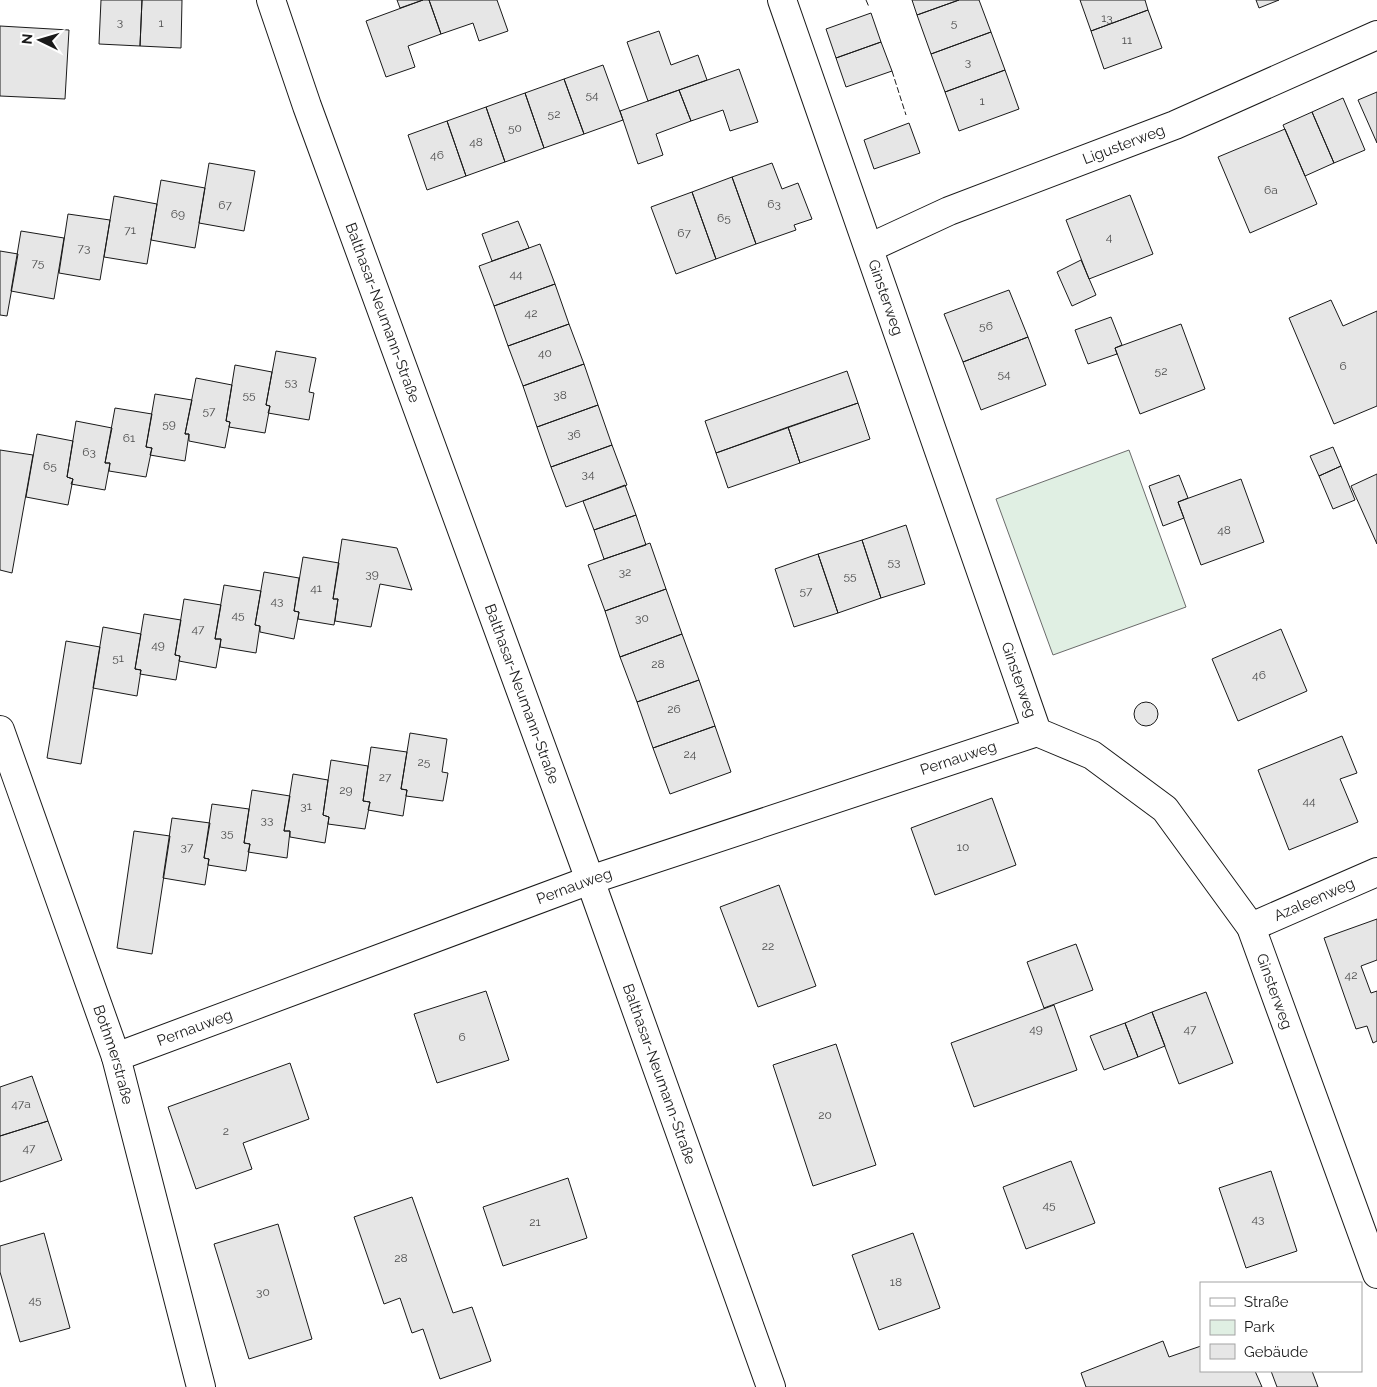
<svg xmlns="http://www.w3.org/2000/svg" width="1377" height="1387" font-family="Raleway,sans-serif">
	<rect width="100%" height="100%" fill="#fff"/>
	<path fill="#e0efe3" stroke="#6a6a6a" d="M1129,450L1186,607L1053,655L996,499Z"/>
	<path fill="#e6e6e6" stroke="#1a1a1a" d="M101,0H142L140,46L99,44Z
		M142,0H182L181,48L140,46Z
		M397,0H423L400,8Z
		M423,0H429L441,34L408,46L415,67L386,77L366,21Z
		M429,0H497L508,31L479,41L473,23L441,34Z
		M912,0H959L917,15Z
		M959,0H979L991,32L931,54L917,15Z
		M1080,0H1145L1148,10L1091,31Z
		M1256,0H1279L1259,8Z
		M1148,10L1162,48L1104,69L1091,31Z
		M871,13L881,42L836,58L826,29Z
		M0,26L69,30L65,99L0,96Z
		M659,31L671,65L698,55L707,80L648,101L627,42Z
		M991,32L1005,70L945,92L931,54Z
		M881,42L892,71L846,87L836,58Z
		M603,65L623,120L584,134L564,79Z
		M739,69L758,122L730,131L723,110L691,121L679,90Z
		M1005,70L1019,109L959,131L945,92Z
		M564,79L584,134L544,148L525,93Z
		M679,90L691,121L656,134L663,155L638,164L620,111Z
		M1377,92V143L1358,100Z
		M525,93L544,148L505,162L486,107Z
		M1343,98L1365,150L1334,163L1312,112Z
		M486,107L505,162L466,176L447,121Z
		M1312,112L1334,163L1305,176L1283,125Z
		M447,121L466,176L427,190L408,135Z
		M909,123L920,153L874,169L864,140Z
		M1285,129L1317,204L1250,233L1218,157Z
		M209,163L255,171L244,231L199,223Z
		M772,163L782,189L798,183L812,219L794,225L796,230L756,244L732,177Z
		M732,177L756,244L716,259L692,192Z
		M161,180L205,188L195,248L151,240Z
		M692,192L716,259L676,274L651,207Z
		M1130,195L1153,254L1089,279L1066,220Z
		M114,196L157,204L147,264L104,257Z
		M68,214L110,220L100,280L59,273Z
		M518,221L529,248L492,261L482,234Z
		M21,231L64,238L54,299L11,291Z
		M540,244L555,284L494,306L479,266Z
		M0,251L18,254L7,316L0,315Z
		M1081,260L1096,295L1072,306L1057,272Z
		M555,284L569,324L508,346L494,306Z
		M1009,290L1028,337L963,362L944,314Z
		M1331,300L1343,326L1377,311V406L1334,424L1289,318Z
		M1111,317L1122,345L1115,348L1117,354L1088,364L1075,330Z
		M569,324L584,364L523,386L508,346Z
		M1181,324L1205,389L1140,414L1115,348Z
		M1028,337L1046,385L981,410L963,362Z
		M276,351L316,358L309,392L314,393L309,420L268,413L270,406L266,405Z
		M584,364L598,405L537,427L523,386Z
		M235,365L272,372L266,405L270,406L265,433L229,427L230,422L226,421Z
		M847,371L858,403L716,453L705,421Z
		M196,378L232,385L226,421L230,422L225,448L189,441V434H185Z
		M155,394L192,400L185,434H189L185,461L150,455L152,448L146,447Z
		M858,403L870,439L800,463L788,427Z
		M598,405L612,445L551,467L537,427Z
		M115,408L152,414L146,447L152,448L146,477L109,471L110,463H105Z
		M76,421L112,428L105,463H110L105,490L71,484L73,479L67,477Z
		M788,427L800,463L728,488L716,453Z
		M37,434L73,441L67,477L73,479L68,505L26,497Z
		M612,445L627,485L566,507L551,467Z
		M1333,447L1341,466L1319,476L1310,456Z
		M0,450L33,455L12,573L0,570Z
		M1341,466L1355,500L1333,509L1319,476Z
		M1377,474V544L1351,486Z
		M1179,475L1188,498L1178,502L1184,518L1163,526L1149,486Z
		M1241,479L1264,542L1201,565L1178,502Z
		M625,485L636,515L594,530L583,501Z
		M636,515L646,545L604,559L594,530Z
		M906,525L925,584L881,598L862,540Z
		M342,539L397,548L412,590L380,584L371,627L335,621L338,599H333Z
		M862,540L881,598L838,613L818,554Z
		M650,543L666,589L605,611L588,565Z
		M818,554L838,613L794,627L775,569Z
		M303,557L339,563L333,599H338L334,625L298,619L299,612L294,611Z
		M264,572L299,578L294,611L299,612L294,639L260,632V626L255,625Z
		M224,585L261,591L255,625L260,626L256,653L220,647L221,639H215Z
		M666,589L682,634L620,657L605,611Z
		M184,599L221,605L215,639H221L216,668L179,661L180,656L175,655Z
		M144,614L181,620L175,655L180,656L176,680L140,674L141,670L135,669Z
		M103,627L141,634L135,669L141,670L137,696L93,688Z
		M1281,629L1307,691L1238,721L1212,659Z
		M682,634L699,680L637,702L620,657Z
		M66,641L100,647L81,764L47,758Z
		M699,680L715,726L653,748L637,702Z
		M1134 714a12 12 0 1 1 24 0a12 12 0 1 1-24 0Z
		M715,726L731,772L670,794L653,748Z
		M410,733L447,739L442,772L448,773L443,801L406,796L407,790L401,789Z
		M1342,736L1357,773L1340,779L1358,822L1289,850L1258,770Z
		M371,747L407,752L401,789L407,790L403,816L368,810L370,802L363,801Z
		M331,760L368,766L363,801L370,802L365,829L328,824L329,817L323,815Z
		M293,774L328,780L323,815L329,817L325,843L290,837V831H284Z
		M252,790L290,796L284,831H290L287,858L248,852L250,844L244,843Z
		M992,798L1016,865L935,895L911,828Z
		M212,804L249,809L244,843L250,844L246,871L208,865L209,859L204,858Z
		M172,818L210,823L204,858L209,859L205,885L163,878Z
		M134,831L170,836L152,954L117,948Z
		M779,885L816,986L758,1007L720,907Z
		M1377,919V960L1361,966L1371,993L1377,991V1041L1373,1043L1367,1026L1356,1029L1324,938Z
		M1076,944L1093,990L1044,1008L1027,962Z
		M486,991L509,1060L437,1083L414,1014Z
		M1206,992L1233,1063L1179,1084L1152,1012Z
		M1054,1005L1077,1070L974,1107L951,1043Z
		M1152,1012L1165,1046L1138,1057L1125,1023Z
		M1125,1023L1138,1057L1104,1070L1090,1036Z
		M836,1044L876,1165L813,1186L773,1065Z
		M290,1063L309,1119L243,1143L252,1169L196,1189L168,1107Z
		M32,1076L48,1121L0,1136V1087Z
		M48,1121L62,1160L0,1182V1136Z
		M1071,1161L1095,1223L1026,1249L1003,1187Z
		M1271,1171L1297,1251L1246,1268L1219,1188Z
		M568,1178L587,1238L503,1266L483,1207Z
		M412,1197L453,1313L472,1307L491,1361L440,1379L423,1329L412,1333L400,1298L384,1304L354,1217Z
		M278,1224L312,1339L249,1359L214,1244Z
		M44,1233L70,1328L20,1342L0,1272V1246Z
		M913,1233L940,1308L879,1330L852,1255Z
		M1163,1341L1169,1357L1201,1346V1371H1255L1262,1387H1086L1081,1373Z
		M1271,1371H1312L1318,1387H1277Z"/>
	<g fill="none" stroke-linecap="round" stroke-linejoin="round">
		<defs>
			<g id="street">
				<path id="s1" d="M271,0L307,106L590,880L771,1387"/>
				<path id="s2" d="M782,0L1037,732L1092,755L1165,809L1251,927L1377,1274"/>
				<path id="s3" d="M869,248L949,211L1175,125L1377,35"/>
				<path id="s4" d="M0,730L116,1057L201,1387"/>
				<path id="s5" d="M1251,927L1377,872"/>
				<path id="s6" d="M116,1057L590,880L1037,732"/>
			</g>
		</defs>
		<use href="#street" stroke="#1a1a1a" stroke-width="30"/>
		<use href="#street" stroke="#fff" stroke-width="28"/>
		<path stroke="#1a1a1a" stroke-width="1" stroke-dasharray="6 2.5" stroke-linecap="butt" d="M866,0L869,7
			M892,71L906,115"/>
	</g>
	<g text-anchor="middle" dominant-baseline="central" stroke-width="4" stroke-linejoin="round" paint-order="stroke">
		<g font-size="12" fill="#4d4d4d">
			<text x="1107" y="18">13</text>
			<text x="120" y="22">3</text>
			<text x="161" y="23">1</text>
			<text x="954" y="23">5</text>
			<text x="1127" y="40">11</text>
			<text x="968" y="62">3</text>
			<text x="592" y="95">54</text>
			<text x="982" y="101">1</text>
			<text x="554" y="114">52</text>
			<text x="515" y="128">50</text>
			<text x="476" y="142">48</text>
			<text x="437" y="155">46</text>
			<text x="1271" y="190">6a</text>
			<text x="774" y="204">63</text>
			<text x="225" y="205">67</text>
			<text x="178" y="214">69</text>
			<text x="724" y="218">65</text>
			<text x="130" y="230">71</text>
			<text x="684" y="233">67</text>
			<text x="1109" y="237">4</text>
			<text x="84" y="248">73</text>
			<text x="38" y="263">75</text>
			<text x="516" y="274">44</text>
			<text x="531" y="313">42</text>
			<text x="986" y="326">56</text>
			<text x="545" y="353">40</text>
			<text x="1343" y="366">6</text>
			<text x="1161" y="371">52</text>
			<text x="1004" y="374">54</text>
			<text x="291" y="382">53</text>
			<text x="249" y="395">55</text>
			<text x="560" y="395">38</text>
			<text x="209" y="411">57</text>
			<text x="169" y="424">59</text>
			<text x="574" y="434">36</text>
			<text x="129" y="438">61</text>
			<text x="89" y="452">63</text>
			<text x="50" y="466">65</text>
			<text x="588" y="474">34</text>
			<text x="1224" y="530">48</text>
			<text x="894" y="562">53</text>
			<text x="625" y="572">32</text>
			<text x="372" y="574">39</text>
			<text x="850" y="576">55</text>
			<text x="316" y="588">41</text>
			<text x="806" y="591">57</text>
			<text x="277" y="601">43</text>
			<text x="238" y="615">45</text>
			<text x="642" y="618">30</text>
			<text x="198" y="629">47</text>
			<text x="158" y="645">49</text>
			<text x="118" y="658">51</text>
			<text x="658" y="664">28</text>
			<text x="1259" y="675">46</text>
			<text x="674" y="709">26</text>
			<text x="690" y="754">24</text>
			<text x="424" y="762">25</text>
			<text x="385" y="777">27</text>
			<text x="346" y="790">29</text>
			<text x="1309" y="801">44</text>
			<text x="306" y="806">31</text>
			<text x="267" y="820">33</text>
			<text x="227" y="833">35</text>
			<text x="187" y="847">37</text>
			<text x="963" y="847">10</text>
			<text x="768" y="946">22</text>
			<text x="1351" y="975">42</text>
			<text x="1036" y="1029">49</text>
			<text x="1190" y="1029">47</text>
			<text x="462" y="1037">6</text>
			<text x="21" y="1104">47a</text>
			<text x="825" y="1115">20</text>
			<text x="226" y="1131">2</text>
			<text x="29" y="1148">47</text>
			<text x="1049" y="1205">45</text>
			<text x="1258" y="1219">43</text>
			<text x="535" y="1222">21</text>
			<text x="401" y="1258">28</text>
			<text x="896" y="1282">18</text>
			<text x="263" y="1292">30</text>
			<text x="35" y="1300">45</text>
		</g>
		<g font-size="15" fill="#1a1a1a" stroke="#fff">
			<text stroke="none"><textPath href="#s3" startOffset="275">Ligusterweg</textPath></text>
			<text stroke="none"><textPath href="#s2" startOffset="315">Ginsterweg</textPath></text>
			<text stroke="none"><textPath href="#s1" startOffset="332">Balthasar-Neumann-Straße</textPath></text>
			<text stroke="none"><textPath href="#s2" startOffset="720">Ginsterweg</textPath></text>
			<text stroke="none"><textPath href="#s1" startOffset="738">Balthasar-Neumann-Straße</textPath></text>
			<text stroke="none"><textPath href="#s6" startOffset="894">Pernauweg</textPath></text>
			<text stroke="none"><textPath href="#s6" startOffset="489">Pernauweg</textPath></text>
			<text stroke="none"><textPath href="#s5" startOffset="69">Azaleenweg</textPath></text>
			<text stroke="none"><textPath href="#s2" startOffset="1140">Ginsterweg</textPath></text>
			<text stroke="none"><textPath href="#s6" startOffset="84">Pernauweg</textPath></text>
			<text stroke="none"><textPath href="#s4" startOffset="344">Bothmerstraße</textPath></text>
			<text stroke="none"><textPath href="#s1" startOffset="1142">Balthasar-Neumann-Straße</textPath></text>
		</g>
	</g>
	<rect x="1200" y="1282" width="162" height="90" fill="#ffffff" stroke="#a3a3a3"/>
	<rect x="1210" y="1298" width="25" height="8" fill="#ffffff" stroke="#a3a3a3"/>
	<text x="1244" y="1307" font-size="15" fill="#1a1a1a">Straße</text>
	<rect x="1210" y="1320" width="25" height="15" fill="#e0efe3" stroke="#a3a3a3"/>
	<text x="1244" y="1332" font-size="15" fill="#1a1a1a">Park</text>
	<rect x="1210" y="1344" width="25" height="15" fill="#e6e6e6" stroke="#a3a3a3"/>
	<text x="1244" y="1357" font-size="15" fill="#1a1a1a">Gebäude</text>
	<g transform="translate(40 40) rotate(275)" stroke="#ffffff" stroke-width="4" paint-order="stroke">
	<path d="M0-4L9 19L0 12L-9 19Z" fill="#1a1a1a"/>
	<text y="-8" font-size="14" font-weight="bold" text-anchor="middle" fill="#1a1a1a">N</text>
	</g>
</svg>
